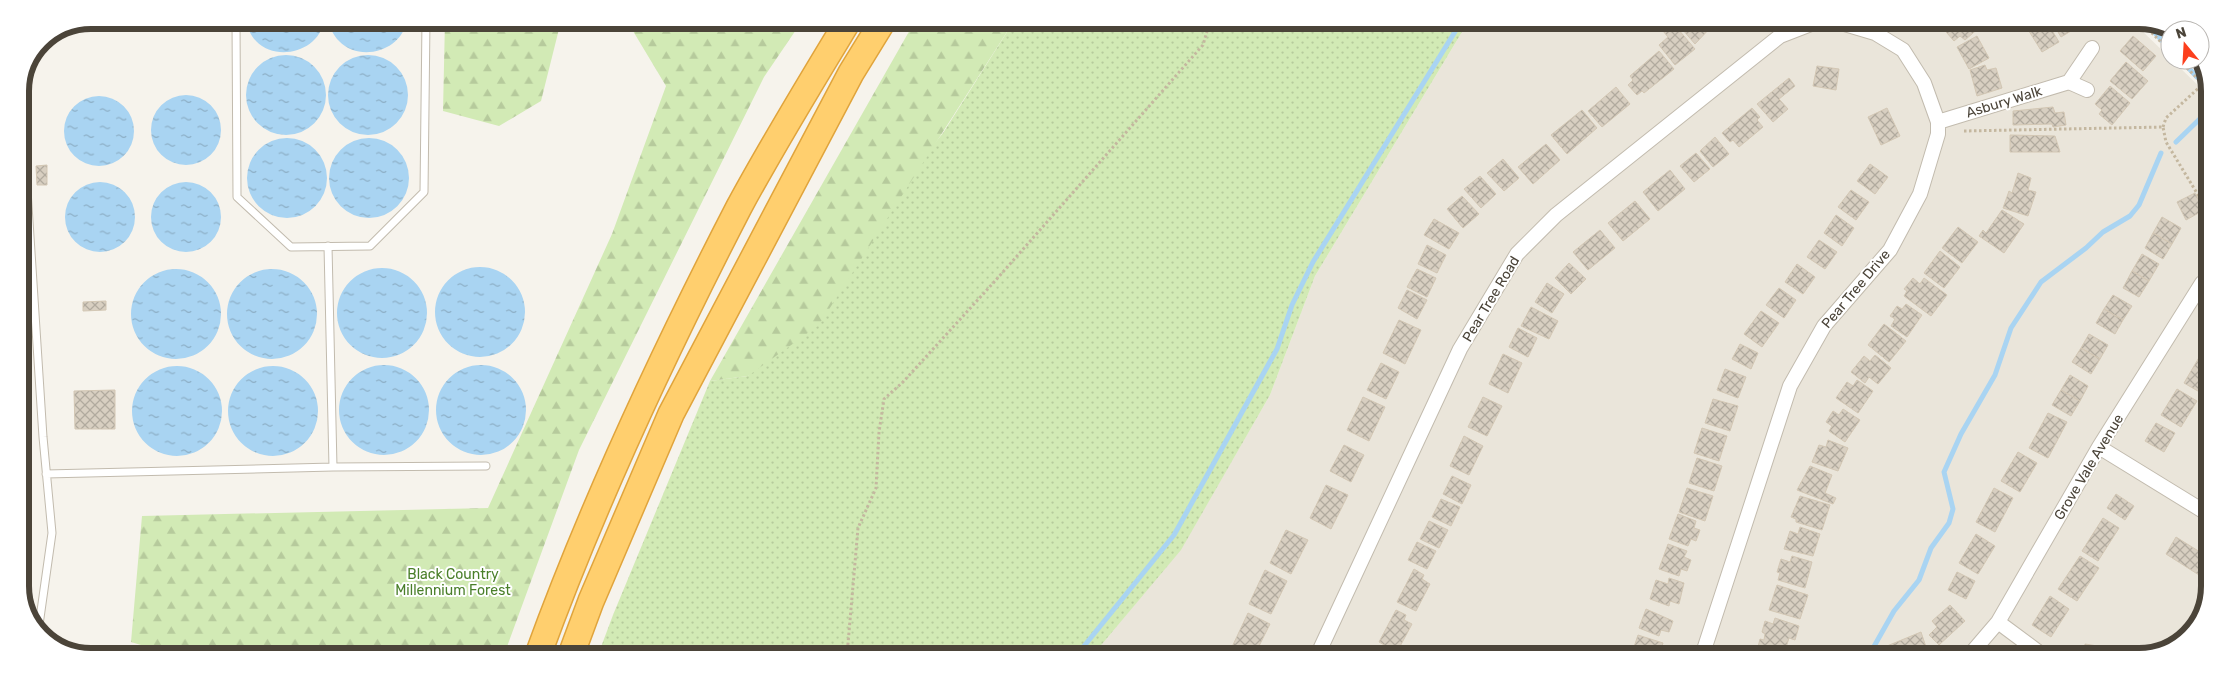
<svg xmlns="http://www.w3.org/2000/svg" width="2230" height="677" font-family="Rubik,sans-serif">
	<defs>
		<pattern id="grass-dots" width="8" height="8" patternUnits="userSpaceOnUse" patternTransform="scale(1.25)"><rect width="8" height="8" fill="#d2eab5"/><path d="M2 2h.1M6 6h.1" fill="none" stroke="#b6ca9c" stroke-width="1.8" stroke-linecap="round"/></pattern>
		<pattern id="forest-firs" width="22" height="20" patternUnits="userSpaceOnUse" patternTransform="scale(1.25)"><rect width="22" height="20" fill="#d2eab5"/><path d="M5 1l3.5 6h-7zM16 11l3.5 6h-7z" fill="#b6ca9c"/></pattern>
		<pattern id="water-ripples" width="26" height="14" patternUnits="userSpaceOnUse" patternTransform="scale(1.25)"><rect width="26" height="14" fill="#a9d4f2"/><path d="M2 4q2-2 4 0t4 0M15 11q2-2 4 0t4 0" fill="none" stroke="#8caec5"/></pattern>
		<pattern id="building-cross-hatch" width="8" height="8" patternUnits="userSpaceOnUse" patternTransform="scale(1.25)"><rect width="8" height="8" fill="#d8cfc1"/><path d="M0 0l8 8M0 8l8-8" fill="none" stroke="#b1aa9e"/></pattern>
	</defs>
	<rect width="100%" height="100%" fill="#f6f3ec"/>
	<path fill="#eae5da" d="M1468,22H2133L2210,97L2208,605L2182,643L2140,657L1092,656L1181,549L1270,395L1315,276Z"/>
	<path fill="url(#grass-dots)" d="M1014,21L1468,22L1315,276L1270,395L1181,550L1092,656L598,655L613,615L710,381L748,376L943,133Z"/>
	<path fill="url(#forest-firs)" d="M445,20L561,21L541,101L499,126L443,111Z
		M627,21H802L764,77L579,450L504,655H174L131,642L142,516L488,508L612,234L666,86Z
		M915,21H1014L819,325L748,376L710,381Z"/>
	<path fill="url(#water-ripples)" d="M245,20H324C320,51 277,63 256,41C250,35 248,28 245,20Z
		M328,20H407C402,51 360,63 339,41C333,35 330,28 328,20Z
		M246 95a40 40 0 1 1 80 0a40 40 0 1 1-80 0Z
		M328 95a40 40 0 1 1 80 0a40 40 0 1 1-80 0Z
		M151 130a35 35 0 1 1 70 0a35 35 0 1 1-70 0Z
		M64 131a35 35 0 1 1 70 0a35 35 0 1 1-70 0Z
		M329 178a40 40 0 1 1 80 0a40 40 0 1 1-80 0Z
		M247 178a40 40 0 1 1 80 0a40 40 0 1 1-80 0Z
		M65 217a35 35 0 1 1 70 0a35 35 0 1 1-70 0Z
		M151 217a35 35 0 1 1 70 0a35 35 0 1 1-70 0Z
		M435 312a45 45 0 1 1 90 0a45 45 0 1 1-90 0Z
		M337 313a45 45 0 1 1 90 0a45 45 0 1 1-90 0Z
		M131 314a45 45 0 1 1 90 0a45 45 0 1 1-90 0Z
		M227 314a45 45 0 1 1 90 0a45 45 0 1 1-90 0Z
		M339 410a45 45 0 1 1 90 0a45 45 0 1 1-90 0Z
		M436 410a45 45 0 1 1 90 0a45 45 0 1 1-90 0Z
		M132 411a45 45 0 1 1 90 0a45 45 0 1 1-90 0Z
		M228 411a45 45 0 1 1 90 0a45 45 0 1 1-90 0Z"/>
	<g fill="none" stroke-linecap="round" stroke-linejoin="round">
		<path stroke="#a9d4f2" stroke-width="5" d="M2145,22L2170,49
			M2181,60L2197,77
			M2176,142L2210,109
			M1076,656L1174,535L1277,349L1292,305L1313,262L1461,22
			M1868,657L1894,611L1919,580L1931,548L1949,523L1953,509L1944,472L1961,434L1995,375L2011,328L2041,282L2086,248L2103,232L2130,216L2139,205L2161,153"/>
	</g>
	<path fill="url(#building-cross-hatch)" stroke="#d3c7b4" d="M1672,22L1695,49L1675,65L1659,45L1668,37L1663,31Z
		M1676,22H1709L1712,26L1695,44Z
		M1923,22H1933L1929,27Z
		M1943,22H1978L1981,26L1965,40L1960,36L1954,41L1940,25Z
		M2036,22H2047L2059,42L2042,52L2027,28Z
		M2052,22H2079L2081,25L2061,37Z
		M1977,36L1989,58L1969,69L1957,47Z
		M2133,36L2156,56L2143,71L2120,51Z
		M1659,51L1674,69L1644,93L1642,91L1637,95L1628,85L1633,80L1630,76Z
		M2126,62L2148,81L2132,99L2110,81Z
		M1985,65L1987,70L1996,68L2002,88L1977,96L1970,70Z
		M1817,66L1839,69L1836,90L1813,86Z
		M1789,78L1795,86L1779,99L1788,109L1773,122L1757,104Z
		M2110,86L2130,103L2112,125L2099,114L2102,110L2095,104Z
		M1616,87L1630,104L1602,127L1588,111Z
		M2053,107L2055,113L2064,112L2066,125L2053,127L2052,124L2013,125V111Z
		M1752,108L1760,117L1757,120L1763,127L1739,147L1733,140L1730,142L1722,133Z
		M1887,108L1900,136L1881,145L1868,117Z
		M1582,110L1597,128L1567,154L1551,135Z
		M2010,135L2055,136L2060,152H2010Z
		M1715,137L1729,154L1713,167L1700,151Z
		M1546,144L1560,160L1533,184L1518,167Z
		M1696,153L1710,169L1694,182L1680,166Z
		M1503,159L1519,178L1504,191L1487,173Z
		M1870,164L1888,177L1875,194L1857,181Z
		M47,165V185H37L36,166Z
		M1670,170L1685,189L1658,211L1643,192Z
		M2018,173L2031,178L2028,190L2036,192L2028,216L2003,208L2009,191L2012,193Z
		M1480,176L1496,194L1481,208L1464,189Z
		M2209,182V199L2205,184Z
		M1851,190L1869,202L1856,220L1838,207Z
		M2195,193L2204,210L2186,220L2177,202Z
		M1462,196L1479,214L1463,228L1447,209Z
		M1635,201L1650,219L1623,241L1608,223Z
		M2002,210L2024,224L2004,253L1979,236L1983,230L1986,233Z
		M1836,215L1854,228L1842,246L1824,233Z
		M2162,217L2181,228L2172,244L2153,233Z
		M1434,219L1459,233L1449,249L1424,235Z
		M1958,227L1978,242L1962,263L1942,248Z
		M1600,230L1615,248L1588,270L1573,252Z
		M2153,233L2172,244L2163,259L2145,248Z
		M1819,240L1837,252L1825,269L1807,257Z
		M1427,245L1446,255L1437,273L1418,264Z
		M1940,251L1960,267L1944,288L1924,273Z
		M2142,254L2159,264L2149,281L2132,271Z
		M1569,263L1586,279L1571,294L1555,278Z
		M1797,264L1815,277L1803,294L1785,282Z
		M1417,269L1436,278L1427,297L1407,287Z
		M2132,271L2149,281L2139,297L2123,288Z
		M1913,278L1920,284L1924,278L1947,295L1931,316L1904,296L1907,291L1904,289Z
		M1547,283L1564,294L1552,313L1535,302Z
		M1779,288L1796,300L1784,318L1766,305Z
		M1407,290L1427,300L1417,319L1398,308Z
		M2113,295L2132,306L2123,320L2104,309Z
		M106,301V310L83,311V302Z
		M1906,304L1922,315L1907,337L1891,326L1895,319L1890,316L1897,306L1902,309Z
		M1531,307L1558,321L1549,339L1521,326Z
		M2104,309L2123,320L2115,334L2096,323Z
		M1761,311L1779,323L1762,347L1744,334Z
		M1399,320L1421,330L1405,364L1383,353Z
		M1884,324L1906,341L1889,362L1868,345Z
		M1518,328L1537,338L1528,357L1509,347Z
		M2089,334L2108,345L2100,359L2081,348Z
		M1740,344L1758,353L1751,369L1732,359Z
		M2081,348L2100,359L2091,374L2072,362Z
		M2204,349L2209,352L2208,385L2203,394L2184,383Z
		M1503,354L1522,363L1508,393L1489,384Z
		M1875,355L1891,368L1878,384L1869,377L1865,383L1851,372L1864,356L1870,361Z
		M1381,363L1399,372L1386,399L1367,390Z
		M1725,369L1746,377L1738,398L1717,390Z
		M2070,375L2088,386L2080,401L2061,390Z
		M1857,380L1873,391L1858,413L1836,398L1847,382L1853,386Z
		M2177,389L2197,401L2181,427L2161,415Z
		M115,390V429H75L74,391Z
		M2061,390L2080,401L2071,416L2052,405Z
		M1363,397L1385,407L1369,441L1347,430Z
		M1483,397L1502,406L1487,436L1468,427Z
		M1713,399L1738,406L1730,431L1705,423Z
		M1843,409L1860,420L1845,442L1829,431L1832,426L1826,422L1833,411L1839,415Z
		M2048,413L2067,422L2048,458L2029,448Z
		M2156,423L2175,433L2164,452L2145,441Z
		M1702,428L1727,436L1719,461L1694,453Z
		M1464,436L1483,446L1469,475L1450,466Z
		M1828,440L1848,448L1838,471L1812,462L1819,445L1826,447Z
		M1344,445L1364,455L1351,482L1330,471Z
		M2018,452L2037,463L2020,492L2001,481Z
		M1697,458L1722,466L1714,491L1689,483Z
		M1810,466L1832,475L1825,493L1836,498L1833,504L1797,490Z
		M1452,476L1471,485L1462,504L1443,494Z
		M1326,485L1348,495L1331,529L1310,518Z
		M1687,488L1713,496L1705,521L1679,512Z
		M1994,488L2013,498L1995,532L1976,522Z
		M2116,494L2134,506L2125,520L2107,508Z
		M1800,496L1830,505L1822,530L1796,522V519L1791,517Z
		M1441,499L1460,507L1451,526L1432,517Z
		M1678,514L1696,521L1694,528L1700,530L1696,541L1691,539L1688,546L1669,539Z
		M2103,518L2119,528L2098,561L2082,551Z
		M1429,521L1448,530L1439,548L1420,539Z
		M1800,527L1820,534L1813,556L1784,549L1790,531L1798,534Z
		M1286,530L1308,540L1291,574L1270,563Z
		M1976,534L1995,546L1978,574L1959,563Z
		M2176,537L2208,557V562L2199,575L2166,554Z
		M1417,542L1436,551L1427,569L1408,560Z
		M1668,544L1687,551L1684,557L1691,560L1687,571L1681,569L1679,576L1659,569Z
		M1792,556L1812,562L1805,588L1778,580L1780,573L1777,572L1781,559L1790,562Z
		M2080,556L2099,568L2077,601L2058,589Z
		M1414,569L1424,575L1422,579L1430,584L1416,611L1397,602Z
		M1265,570L1287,581L1271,614L1249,604Z
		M1957,572L1975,581L1966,599L1948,590Z
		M1669,578L1684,583L1679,604L1670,601L1669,606L1650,599L1656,580L1668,584Z
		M2208,581V596L2201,591Z
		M1777,585L1808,595L1800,619L1769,610Z
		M2050,596L2069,609L2051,637L2032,625Z
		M1950,605L1965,621L1939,645L1929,635L1937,627L1932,621Z
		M1646,609L1673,621L1669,632L1661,630L1659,636L1639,628Z
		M1396,610L1406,615L1404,620L1412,624L1397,652L1379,642Z
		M1248,613L1270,624L1254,656L1232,647Z
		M1775,618L1799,626L1795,640L1789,638L1783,657H1775L1757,651L1760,639L1764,640L1765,634L1762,632L1765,621L1773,624Z
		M1921,632L1928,653L1918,657H1891L1887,646Z
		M1638,635L1663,643L1659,656H1631Z
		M2085,644L2104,647L2103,657H2083Z
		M2106,648L2137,649V657H2106Z
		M2140,649L2160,650L2140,657Z"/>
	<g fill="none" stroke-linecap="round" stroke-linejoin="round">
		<defs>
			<path id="lane" d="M236,20L237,197L291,247L370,246L424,192L426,20
				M24,81V144L43,437L52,533L38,632
				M333,467L486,466
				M46,474L333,467L328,246"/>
			<path id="street" d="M2087,90L2069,82L2092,48
				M1938,122L2069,82
				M2099,447L2208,514
				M1998,622L2045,657
				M1317,656L1460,349L1517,254L1556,215L1780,36L1811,24L1837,22
				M1702,656L1790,386L1824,326L1890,250L1920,194L1938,134V122L1924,83L1903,50L1875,33L1838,22
				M1968,657L1998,622L2099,447L2202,283L2209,278"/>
			<path id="highway" d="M538,655C594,501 664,352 739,207C773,144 811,82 848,21
				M571,655L591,601L671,414L851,73L883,21"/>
		</defs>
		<use href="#lane" stroke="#c2bbae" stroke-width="9"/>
		<use href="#street" stroke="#c2bbae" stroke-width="16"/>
		<use href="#highway" stroke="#e0a43c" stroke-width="28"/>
		<path stroke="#c4b79f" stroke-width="3" stroke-dasharray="2.5 2.5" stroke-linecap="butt" d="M2141,22L2170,51
			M2163,127L2166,118L2203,84L2179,60
			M1964,131L2163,127L2166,142L2209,213
			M847,655L858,528L876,488L879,432L884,399L903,382L995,281L1203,45L1210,21"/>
		<use href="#lane" stroke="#fff" stroke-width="7"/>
		<use href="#street" stroke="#fff" stroke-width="14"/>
		<use href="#highway" stroke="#ffcf6e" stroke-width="25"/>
	</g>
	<g text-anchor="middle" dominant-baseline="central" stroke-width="4" stroke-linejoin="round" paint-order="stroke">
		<g font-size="14" fill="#4b4439" stroke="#fff">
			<text transform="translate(2004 102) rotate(-17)">Asbury Walk</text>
			<text transform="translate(1856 289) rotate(-50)">Pear Tree Drive</text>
			<text transform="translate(1491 299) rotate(-59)">Pear Tree Road</text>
			<text transform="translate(2089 467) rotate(-59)">Grove Vale Avenue</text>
		</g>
		<g font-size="14" fill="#4a7f2a" stroke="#fff">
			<text x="453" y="574">Black Country<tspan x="453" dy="16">Millennium Forest</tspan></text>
		</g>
	</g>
	<path d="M0 0H2230V677H0ZM91 29H2139A62 62 0 0 1 2201 91V586A62 62 0 0 1 2139 648H91A62 62 0 0 1 29 586V91A62 62 0 0 1 91 29Z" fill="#fff" fill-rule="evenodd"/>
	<path fill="none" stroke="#4b4439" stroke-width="6" d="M91 29H2139A62 62 0 0 1 2201 91V586A62 62 0 0 1 2139 648H91A62 62 0 0 1 29 586V91A62 62 0 0 1 91 29Z"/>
	<g transform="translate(2185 45) rotate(342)"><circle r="24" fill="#ffffff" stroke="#b7b4b0"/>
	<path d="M0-4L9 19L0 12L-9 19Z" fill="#fc3f1d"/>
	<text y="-8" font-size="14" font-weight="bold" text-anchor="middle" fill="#4b4439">N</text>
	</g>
</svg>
